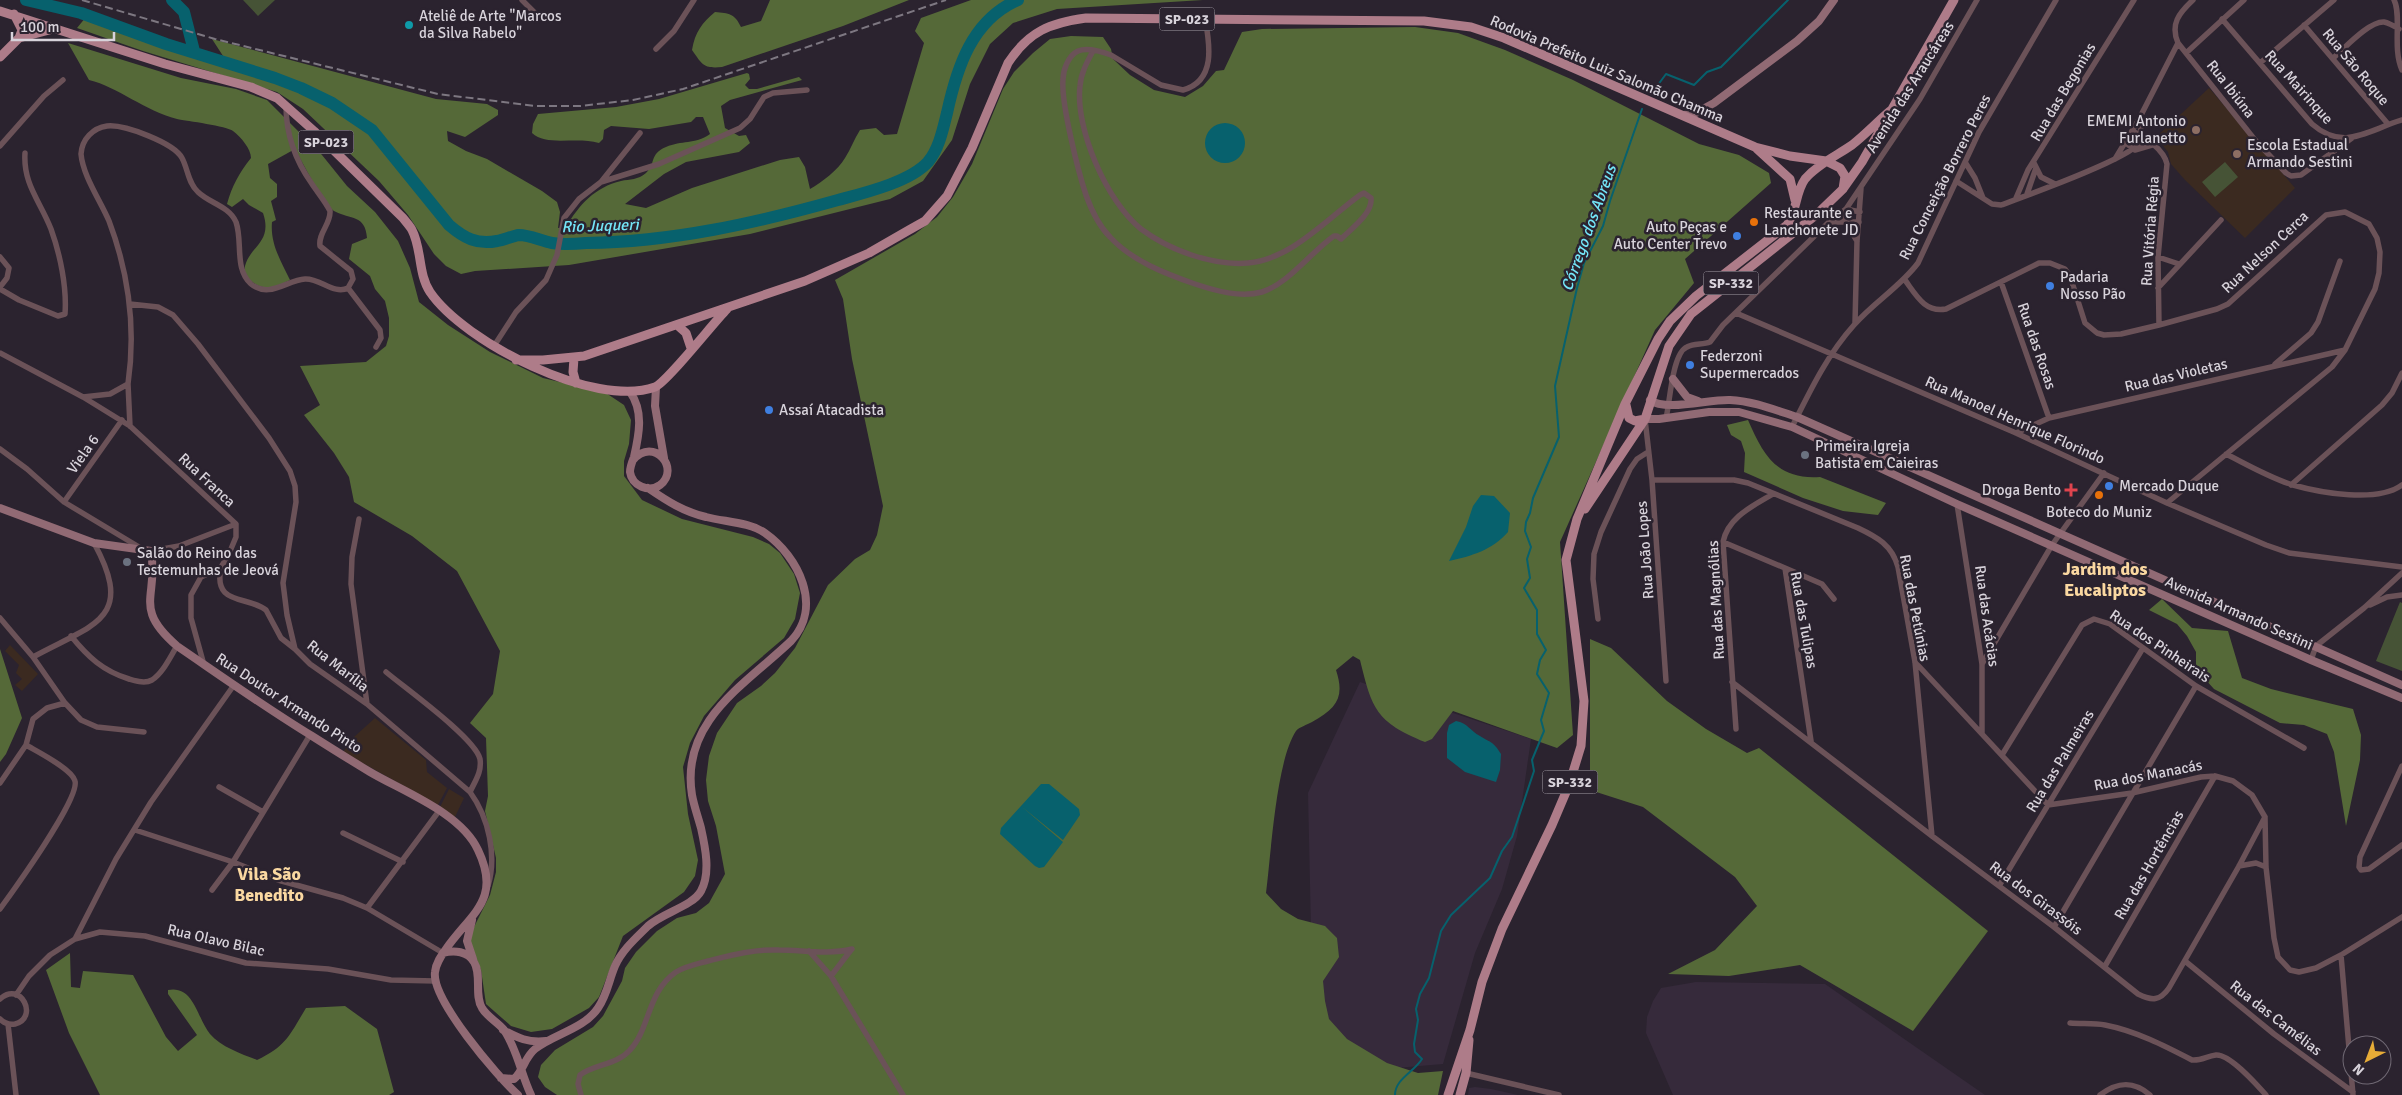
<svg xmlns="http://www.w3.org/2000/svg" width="2402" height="1095" font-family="Signika,sans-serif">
	<rect width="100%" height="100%" fill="#2b232f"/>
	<path fill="#362a3b" d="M1360,682L1531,739L1517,836L1502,889L1475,953L1443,1064L1396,1068L1372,1063L1313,1020L1308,793Z
		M1696,982L1825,984L1985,1095H1673L1646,1033L1647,1017L1653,1001L1661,988Z
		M1475,1087L1491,1089L1518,1095H1468L1469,1088Z"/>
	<path fill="#3b2a20" d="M2209,88L2295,188L2245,238L2185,180L2171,164L2168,152L2160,142L2154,139Z
		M10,645L38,674L22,691L15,685L22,679L16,673L19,665L5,651Z
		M375,718L426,760L427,772L447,788L438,805L343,752L354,737Z
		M449,789L464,798L455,817L440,807Z"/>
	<path fill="#465336" d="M243,0H275L258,16Z
		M2225,162L2238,177L2215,197L2202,182Z
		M2400,602L2402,603V671L2376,661Z"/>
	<path fill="#556938" d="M770,0H909L843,26L722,67C703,69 702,64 692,50C695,32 702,23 715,12C729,13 735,14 741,27L761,21Z
		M971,0H1203L1057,9L1013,23L990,44L970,84L952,140L923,181L890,199L750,234L569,265L475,271L461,274L446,266L434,254L408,215L379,181L303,109L277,92L143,51L77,28L86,17L166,46L223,63L225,59L212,39L436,99L487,104L498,110V115L465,137L447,131L448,141L466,151L487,159L542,191L557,202L560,212L558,228L566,227C579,205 595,187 621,181C630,179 638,180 646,173C656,164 649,154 666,147C682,140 694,145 710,134L703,117H696L691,122L649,129L611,126L604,130L603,139L599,143C576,136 547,147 532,133L533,124L538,114L616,107L659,99L747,73L749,74L750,79L745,85L749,89H757L799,77L802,80L730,100L721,106L725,128L739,136L746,135L750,143L739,152L686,162L664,174L625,204L646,208L692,188L780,160L799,157L805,167L810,189C822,182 838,170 845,158C851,149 854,139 860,130L876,128L884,135L897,134L924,43L915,31L921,18Z
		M1415,27L1458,33L1505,50L1573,80L1699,144L1739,155L1769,173L1771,183L1685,259L1694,283L1655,330L1560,542L1573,735L1557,748L1453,711L1432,739L1425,742C1376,722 1372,709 1360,660L1353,656L1336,670C1345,697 1337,708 1312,722C1307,725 1299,727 1296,731C1276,761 1271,855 1266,893L1281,909L1298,919L1325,926L1337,938L1339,957L1323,981L1325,1001L1329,1019L1347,1039L1387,1063L1418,1073L1443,1071L1438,1095H557L545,1087L538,1077L541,1065L555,1050L593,1027L603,1016L622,981L625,968L636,952L657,931L677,918L696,913L709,903L725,874L716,826L708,801L706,780L709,756L717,733L737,703L761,686L775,673L795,648L828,585L855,559L870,550L877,535L883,506L852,359L843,299L835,280L915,234L937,217L953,197L972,164L1003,89L1014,72L1033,53L1050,39L1071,36L1103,37L1111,49L1113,59L1130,75L1154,90L1185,97L1203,86L1216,71L1224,70L1242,32L1262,29Z
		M68,43L181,78L236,89L267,100L322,155L347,186L375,212L398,241L410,268L419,302L448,325L490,352L543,378L606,393L624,405L631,420L629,444L624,461V476L642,500L682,519L753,537L769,544L780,553L794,574L800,593L795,619L784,638L735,680L704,716L690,743L683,767L688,814L698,860L695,876L684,892L623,936L599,997L589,1008L552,1029L531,1032L511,1026L486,1004L481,970L471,945L470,935L490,895L496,872V858L485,811L488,796L486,738L470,723L493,694L500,651L457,571L412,536L354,502L349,477L334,453L304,415L320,405L300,366L366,362L386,346L389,336V318L385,301L375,289L370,276L349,259L352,244L367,238C365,214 351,220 334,211C325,206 301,160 295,149L268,164L270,178L277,184V197L271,201L276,220L272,222C270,244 281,261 290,280C275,288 263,292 250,280C246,276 244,272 245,266C250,246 273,242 263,213L249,205L243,199L232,207L227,204C232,186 239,173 251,158C251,149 241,137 233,131C227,126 187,121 177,119C145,111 118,87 89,80Z
		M1748,420C1763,454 1776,480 1820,477L1886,503L1878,515L1843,511L1803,498L1744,472L1745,453L1741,441L1731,435L1727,425Z
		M2162,599L2192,628L2228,631L2242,678L2271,689L2353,709L2361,735L2360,760L2346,826L2334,752L2327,734L2304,725L2280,723L2214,689L2196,669V652L2187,636L2177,624L2149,610Z
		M1590,639L1611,648L1667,701L1706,729L1747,753L1759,748L1988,931L1913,1031L1800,965L1729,976L1668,974L1715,950L1757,906L1735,877L1643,807L1590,790Z
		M0,649L22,718L6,754L0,762Z
		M70,953L71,987L80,988L83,971L133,975L166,1037L178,1051L197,1035L168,994V990C194,985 197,1018 210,1034C221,1047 242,1054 257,1060C287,1046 290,1034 306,1008L345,1006L377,1029L394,1092L389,1095H100L69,1033L46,970Z"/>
	<path fill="#07616d" d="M1205 143a20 20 0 1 1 40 0a20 20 0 1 1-40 0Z
		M1481,495L1494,496L1510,513L1508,532C1492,550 1472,556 1449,561L1466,527L1473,506Z
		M1456,721C1468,723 1470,731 1480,736C1491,743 1493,741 1501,754L1500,770L1496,782L1465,772L1447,758V733L1449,725Z
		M1041,784H1049L1079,809L1080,815L1063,840L1021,806Z
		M1021,806L1063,842L1044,867L1039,868L1035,866L1000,834L1001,828Z"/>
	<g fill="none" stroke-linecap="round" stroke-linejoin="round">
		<path stroke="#07616d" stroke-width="2" d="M1652,93L1666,74L1694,85L1707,72L1721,67L1788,0
			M1395,1095C1395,1079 1414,1072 1422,1059L1415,1052L1414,1044L1418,1020L1416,1009L1420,994L1429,978L1441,931L1451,915L1490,878L1502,851L1512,837L1534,771L1532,760L1544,731L1541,720L1549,693L1537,674L1540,660L1546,650L1537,634V610L1524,588L1530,578L1527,559L1531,547L1525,531L1526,522L1530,513L1533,498L1559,437L1555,386L1577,288L1584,263L1603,226L1610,201L1642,109"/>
		<path stroke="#07616d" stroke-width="12" d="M26,0L81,13L166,44L275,78L301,88L332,103L372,130L449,225C464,238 477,245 497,241C504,240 512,236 519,235C530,235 541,241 552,243C563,245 575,244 586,243C672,242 756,223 838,200C864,193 910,182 928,162C939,149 943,129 947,113C957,67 972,20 1018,0
			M172,0L184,12L194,51"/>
		<path stroke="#6b5258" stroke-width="5.5" d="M522,0L538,16
			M2193,0C2179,13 2170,24 2178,43L2255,140L2286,173L2291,176L2301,175L2352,138
			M2394,0C2402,15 2392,48 2402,70
			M2222,19L2312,124C2344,152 2368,130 2402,120
			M2304,25L2388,124
			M656,49L674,31L694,0
			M1093,51C1087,62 1081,73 1080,86C1075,129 1107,202 1141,229C1169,250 1212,266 1248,263C1290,260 1327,219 1360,195L1364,193L1371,198C1373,213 1351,229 1341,239L1337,236H1334C1311,252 1288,284 1262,292C1241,298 1216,291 1195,284C1166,274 1132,261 1110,237C1099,226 1091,209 1086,195C1078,171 1061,103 1063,80C1063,70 1068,56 1078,51C1087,47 1103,52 1111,55L1161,85L1183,90C1216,81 1210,45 1205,18
			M2186,53L2244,0
			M2333,58C2344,49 2369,21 2384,22C2389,23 2394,26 2399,29
			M2260,63L2334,0
			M2132,131C2145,136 2164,150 2167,164L2158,257L2159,325
			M2126,143L2135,150L2152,145
			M0,146L44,96L63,80
			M2115,159L2138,121L2178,43
			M1965,162L1975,178L1983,198
			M2034,163L2041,177L2055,184
			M1956,181L1992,204L2001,205C2025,196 2129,159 2139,143C2144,136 2141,129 2138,121
			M601,182L640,133
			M2027,194L2036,168
			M2016,198L2028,170L2134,0
			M1829,222H1859
			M1857,241L1844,220L1846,209L1920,99L1977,0
			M0,257L9,268L7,278L0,287
			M2158,257L2179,264
			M1905,280C1916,295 1925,313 1946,309L2039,263H2050L2065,269L2070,276L2085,323L2097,333L2104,335L2121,334L2159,325L2217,309L2228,304L2326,215L2345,212L2369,224L2377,238L2380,252L2379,273L2375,289L2345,350L2332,367L2167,503
			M2001,282L2049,418
			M348,288L380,330L381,338L376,347
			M2158,288L2221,220
			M0,289L19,300L58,316L65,314C67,287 60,254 51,229C40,201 23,184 25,153
			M130,304L158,307L173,315L198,344L269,438L290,471L295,486L296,502L283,583L287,615L295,649L310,664L367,704L470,792C489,818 497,856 488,886
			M1736,313L2016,433L2167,503L2266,545L2289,553L2402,567
			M1855,323L1857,241L1861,188
			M494,346L516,312L546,280L557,255L564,218L579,199L601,182L659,164L740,128L750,119L764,97L773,93L807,90
			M0,353L83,397L110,394L128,384C136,328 129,274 109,221C100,200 83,176 81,154C82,139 93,128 107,126C124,124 174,143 182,158C188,169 188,183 198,192C209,203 229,206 236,222C243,242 234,269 251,284C269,299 287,280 305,279C320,278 334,295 348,288L353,279L351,271L320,246C318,233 331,224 330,211C325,201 318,193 312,184C295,160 286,136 286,106
			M2275,364L2311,333L2318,322L2340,261
			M128,384L130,426
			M83,397L130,426L236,524V537L228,556L221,567L201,577L191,595V618L204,665
			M1666,418C1670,403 1672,353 1687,347C1694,343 1703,345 1710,342L1723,325L1829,222L1846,209L1860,212
			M1645,419L1652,480L1666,681
			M1792,427C1810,391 1827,355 1854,325C1874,302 1900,287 1918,263L1979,132L2056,0
			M2016,433L2049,418L2345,350
			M0,449L27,469L64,502L139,547
			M2226,454C2248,465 2270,478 2293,485C2321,493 2378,503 2402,485
			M1652,480H1734L1748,483L1858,528C1877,537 1892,545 1898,567L1915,662L1932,836
			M2291,485L2382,405L2392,393L2402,373
			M64,502L122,420
			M1957,504L1982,664V733
			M359,519L352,557L351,584L367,704
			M1723,542L1785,568L1811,741
			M151,551L179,546L236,524
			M221,567C213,606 246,595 266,610L281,638L295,649
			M1785,568L1822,584L1834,599
			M2370,605L2387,597L2402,595
			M0,618L33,657L65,703L81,720L97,727L144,732
			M1598,619L1593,579L1594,554L1601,532L1630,469L1637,459L1648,452
			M71,636C88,657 103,671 129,679C136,681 145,684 152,680C163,673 170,657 177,646
			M33,657C93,624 136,620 94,543
			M2311,660L2316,646L2364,608L2402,573
			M1915,662L2048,805L2132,793L2201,777L2215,776L2233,781L2252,795L2265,817L2266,867L2274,938L2278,957L2290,970L2299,972L2316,968L2341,955L2402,917
			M1982,664L2052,545L2104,473
			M386,672C405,688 475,738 480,759C482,772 475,781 470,792
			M1732,682L1932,836L2054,927L2138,994C2152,1001 2160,1001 2169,988L2239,866L2265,817
			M1736,729L1723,542C1728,517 1753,506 1773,494
			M2002,755L2082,625L2094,619L2110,624L2196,686L2304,748
			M2402,766L2360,857L2359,867L2361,870L2369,869L2402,845
			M0,783L26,745L33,719L47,708L65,703
			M219,787L263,812
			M135,830L233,862L278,880L343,898L367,908L443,953
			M343,833L403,862
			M2239,866L2256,863L2266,867
			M1999,886L2143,648
			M212,890L233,862L310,735
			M367,908L439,811
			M0,909C13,891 80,798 75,781C72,769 38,752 26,745
			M2054,927L2196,686
			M75,939L116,859L151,802L234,685
			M809,951L831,976L903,1095
			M2341,955L2353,1095
			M2185,961L2274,1034L2353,1092
			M2105,966L2215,776
			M831,976L851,950
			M16,995L29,976L50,955L75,939L100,932L145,936L246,963L328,969L391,980L435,981
			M0,999C21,980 39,1018 15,1024C9,1025 4,1023 0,1019
			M2070,1023C2082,1024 2094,1023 2105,1025C2136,1031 2165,1046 2192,1060C2201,1061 2207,1056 2216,1055C2230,1054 2257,1085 2266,1095
			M8,1024L16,1095
			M1466,1073L1559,1095
			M581,1095L578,1084L580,1075C595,1064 617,1065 630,1050C650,1029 647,992 676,972C686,966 697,964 708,961C732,955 754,949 779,950C803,950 828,955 852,949
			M2100,1095C2117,1082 2133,1080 2150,1095"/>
		<path stroke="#916a74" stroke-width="8" d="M1684,115L1694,114L1714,103L1797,41L1819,21L1834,0
			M1673,379L1687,397L1698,401
			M656,387L655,406L664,458
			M630,392C644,411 639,435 634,457C632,462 630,467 630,472C632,486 649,493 660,485C681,469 654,436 633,460
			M1650,400C1666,412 1709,399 1730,400C1753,401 1775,410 1797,417L2402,685
			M1645,419H1659L1709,412H1739L1792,427L1957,504L2311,660L2402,698
			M0,508L94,543L151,551C159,597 132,607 177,646C221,676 266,708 312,736C331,748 350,760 370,772C404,792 461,813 478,850C502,900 471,913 446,949C441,956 436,963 435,972C431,999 497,1076 518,1095
			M472,920L467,941L473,959
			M443,953C454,950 468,951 474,962C482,975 474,995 482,1008C487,1017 498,1022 504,1030C517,1049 521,1074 531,1095
			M503,1030C518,1038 528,1043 546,1041
			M501,1078L514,1079C523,1071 525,1057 535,1049C554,1034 584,1029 598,1008C607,995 609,980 615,966C622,950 636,938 648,926C662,913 693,906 701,891C711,873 705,846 701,828C698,817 694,806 692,795C680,721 746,684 791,641C823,607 799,557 765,533C749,522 725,522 706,517C684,512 667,501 648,488"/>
		<path stroke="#ae7c89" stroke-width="9" d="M0,11L165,64L251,87L277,98L314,131L403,218C406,222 410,226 412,230C422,249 418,274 430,292C464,342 595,409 655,387C667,382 714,322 727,309
			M14,14L22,30L19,38
			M0,57L19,38L53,29
			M1757,149L1790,179L1795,200
			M677,325L686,333L691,348
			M574,358L573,372L576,383
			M516,360H543L584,356L805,281L869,253L909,230L925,221L947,196L972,148L1008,63C1029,31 1050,23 1086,18L1424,21L1471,27L1504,38L1755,147L1790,156L1826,161L1840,168L1845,176L1843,189
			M1626,405L1629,418L1635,421L1645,419
			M1585,509L1645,419L1669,346L1691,314L1816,215L1843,189L1862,162L1954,0
			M1448,1095L1470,1030L1482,982L1502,929L1552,825L1569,785L1581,746L1584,701L1566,560L1577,519L1625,404L1658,339L1670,321L1696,296L1787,225C1797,212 1795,193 1805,179C1818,164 1836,156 1852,145C1865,135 1877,122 1890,111
			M1460,1095L1466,1073L1469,1040"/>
		<path stroke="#7d7781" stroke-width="2" stroke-dasharray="8 4" stroke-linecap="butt" d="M82,0L215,39L438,94L536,106H580L633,100L683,89L946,0"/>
	</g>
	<circle fill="#0f9aa8" stroke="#2b232f" stroke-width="2" cx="409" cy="25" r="5"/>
	<g fill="#8d6e63" stroke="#2b232f" stroke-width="2">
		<circle cx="2196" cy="130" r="5"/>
		<circle cx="2237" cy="154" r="5"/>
	</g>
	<g fill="#e8710a" stroke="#2b232f" stroke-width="2">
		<circle cx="1754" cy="222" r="5"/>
		<circle cx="2099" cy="495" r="5"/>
	</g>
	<g fill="#3f7fe0" stroke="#2b232f" stroke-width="2">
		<circle cx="1737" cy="236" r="5"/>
		<circle cx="2050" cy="286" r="5"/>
		<circle cx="1690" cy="365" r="5"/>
		<circle cx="769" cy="410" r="5"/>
		<circle cx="2109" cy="486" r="5"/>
	</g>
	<g fill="#6b7280" stroke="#2b232f" stroke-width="2">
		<circle cx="1805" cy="455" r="5"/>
		<circle cx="127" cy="562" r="5"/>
	</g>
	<path fill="#e0444e" stroke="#2b232f" stroke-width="2" d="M2068.5 482.5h5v5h5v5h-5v5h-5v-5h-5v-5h5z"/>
	<g text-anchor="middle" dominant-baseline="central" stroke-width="5" stroke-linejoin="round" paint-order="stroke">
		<g fill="#2b232f" stroke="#a49ea7" stroke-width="1">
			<rect x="1159.5" y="7.5" width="55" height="23" rx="4"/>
			<rect x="298.5" y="130.5" width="55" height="23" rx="4"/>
			<rect x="1703.5" y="271.5" width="55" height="23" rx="4"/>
			<rect x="1542.5" y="770.5" width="55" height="23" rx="4"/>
		</g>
		<g font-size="14" font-weight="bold" fill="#d8d3db">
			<text x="1187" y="19">SP-023</text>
			<text x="326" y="142">SP-023</text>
			<text x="1731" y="283">SP-332</text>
			<text x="1570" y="782">SP-332</text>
		</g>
		<g font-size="15" fill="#d8d3db" stroke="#2b232f" text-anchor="start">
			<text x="419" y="16">Ateliê de Arte "Marcos<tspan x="419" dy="17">da Silva Rabelo"</tspan></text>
			<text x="2186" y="121" text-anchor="end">EMEMI Antonio<tspan x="2186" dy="17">Furlanetto</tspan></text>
			<text x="2247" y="145">Escola Estadual<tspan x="2247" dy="17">Armando Sestini</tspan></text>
			<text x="1764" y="213">Restaurante e<tspan x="1764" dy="17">Lanchonete JD</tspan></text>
			<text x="1727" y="227" text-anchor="end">Auto Peças e<tspan x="1727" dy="17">Auto Center Trevo</tspan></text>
			<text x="2060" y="277">Padaria<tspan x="2060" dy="17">Nosso Pão</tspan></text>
			<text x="1700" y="356">Federzoni<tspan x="1700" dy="17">Supermercados</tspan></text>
			<text x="779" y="410">Assaí Atacadista</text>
			<text x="1815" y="446">Primeira Igreja<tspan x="1815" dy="17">Batista em Caieiras</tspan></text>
			<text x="2119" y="486">Mercado Duque</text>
			<text x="2061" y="490" text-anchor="end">Droga Bento</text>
			<text x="2099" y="512" text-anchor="middle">Boteco do Muniz</text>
			<text x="137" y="553">Salão do Reino das<tspan x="137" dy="17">Testemunhas de Jeová</tspan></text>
		</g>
		<g font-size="15" fill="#d8d3db" stroke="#2b232f">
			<text transform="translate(2356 67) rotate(50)">Rua São Roque</text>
			<text transform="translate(1607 69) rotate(23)">Rodovia Prefeito Luiz Salomão Chamma</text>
			<text transform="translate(1910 87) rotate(-58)">Avenida das Araucáreas</text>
			<text transform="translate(2299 87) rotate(48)">Rua Mairinque</text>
			<text transform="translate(2231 89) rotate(52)">Rua Ibiúna</text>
			<text transform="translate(2063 92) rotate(-59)">Rua das Begonias</text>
			<text transform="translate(1945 177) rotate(-63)">Rua Conceição Borrero Peres</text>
			<text transform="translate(2150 231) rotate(-86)">Rua Vitória Régia</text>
			<text transform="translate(2265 252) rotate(-43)">Rua Nelson Cerca</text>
			<text transform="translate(2037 346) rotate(71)">Rua das Rosas</text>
			<text transform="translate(2176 375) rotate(-13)">Rua das Violetas</text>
			<text transform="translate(2015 420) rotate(24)">Rua Manoel Henrique Florindo</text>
			<text transform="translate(83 454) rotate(-55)">Viela 6</text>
			<text transform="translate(207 480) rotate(43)">Rua Franca</text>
			<text transform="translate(1645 550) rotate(-94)">Rua João Lopes</text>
			<text transform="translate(1716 600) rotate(-93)">Rua das Magnólias</text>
			<text transform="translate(1915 608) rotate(79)">Rua das Petúnias</text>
			<text transform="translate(2239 613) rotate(24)">Avenida Armando Sestini</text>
			<text transform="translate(1987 616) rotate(82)">Rua das Acácias</text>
			<text transform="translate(1804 620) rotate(80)">Rua das Tulipas</text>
			<text transform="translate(2160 646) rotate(34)">Rua dos Pinheirais</text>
			<text transform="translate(338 666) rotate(38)">Rua Marília</text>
			<text transform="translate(289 703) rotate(33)">Rua Doutor Armando Pinto</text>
			<text transform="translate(2060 761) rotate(-59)">Rua das Palmeiras</text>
			<text transform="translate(2148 775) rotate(-11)">Rua dos Manacás</text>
			<text transform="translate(2149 865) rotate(-60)">Rua das Hortências</text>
			<text transform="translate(2036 898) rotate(37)">Rua dos Girassóis</text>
			<text transform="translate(216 940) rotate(13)">Rua Olavo Bilac</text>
			<text transform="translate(2276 1018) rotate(38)">Rua das Camélias</text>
		</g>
		<g font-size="16" font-style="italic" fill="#74e6f8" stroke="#2b232f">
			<text transform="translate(600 226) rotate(-2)">Rio Juqueri</text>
			<text transform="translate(1589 228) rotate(-70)">Córrego dos Abreus</text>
		</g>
		<g font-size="18" font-weight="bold" fill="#fad8a1" stroke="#2b232f">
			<text x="2105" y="569">Jardim dos<tspan x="2105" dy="21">Eucaliptos</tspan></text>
			<text x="269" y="874">Vila São<tspan x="269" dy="21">Benedito</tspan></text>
		</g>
	</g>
	<g transform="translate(2367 1060) rotate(222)"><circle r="24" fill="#2b232f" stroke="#706974"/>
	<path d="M0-4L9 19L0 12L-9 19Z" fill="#e7ac37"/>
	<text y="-8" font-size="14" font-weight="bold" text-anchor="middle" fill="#d8d3db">N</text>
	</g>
	<path d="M12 32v8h102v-8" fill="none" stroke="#d8d3db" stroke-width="2.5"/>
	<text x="20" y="32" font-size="15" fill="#d8d3db" stroke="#2b232f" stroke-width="4" paint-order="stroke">100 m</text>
</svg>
